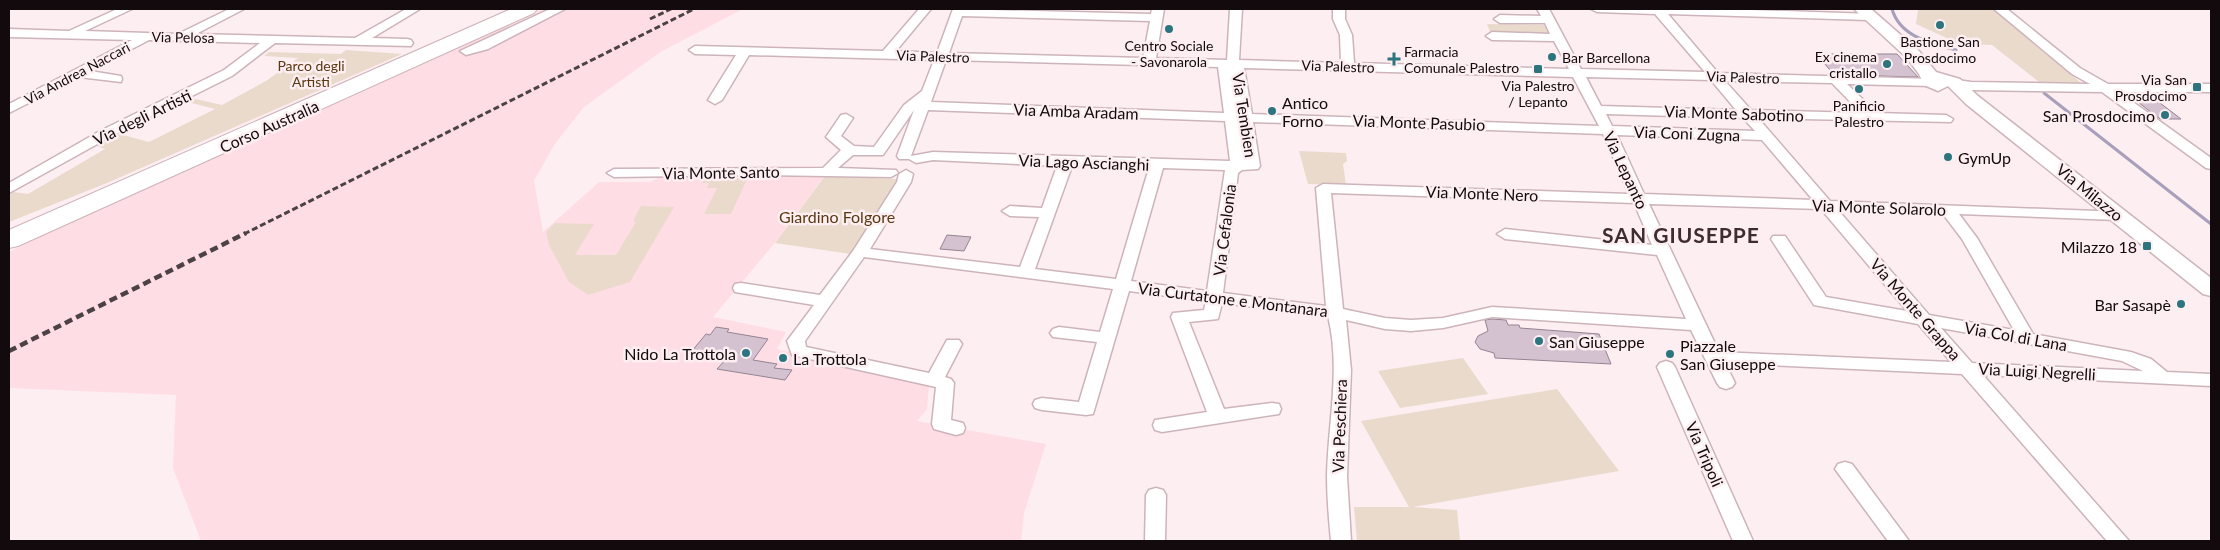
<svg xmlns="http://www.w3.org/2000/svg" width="2220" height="550" font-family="Lato,sans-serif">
	<rect width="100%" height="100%" fill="#fdeef1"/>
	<path fill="#ffdde4" d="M542,9H743L662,51L584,107L554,145L534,181L543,232L599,182H650L663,176L826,174L773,245L713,317L786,332L777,349L929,384L927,409L917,421L1046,444L1024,513L1021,541H201L173,468L176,395L9,388V252L49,231Z"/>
	<path fill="#eadacc" d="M1918,9H1993L2081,83L2039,82L1992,45L1960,44L1916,24Z
		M1487,24L1544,25L1549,33L1490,32Z
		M346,50L402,54L107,183L9,222V195L14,192L28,194L105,149L97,146L120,134L149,142L215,109L184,101L191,98L222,105L266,81L298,58L264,56L269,52L341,54Z
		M1299,151L1346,153L1347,161L1343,164L1346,185L1308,184Z
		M706,175H749L731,214H704L717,188H707L709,183H702Z
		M825,176L896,179L899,182L851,254L775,243Z
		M641,206L674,207L630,282L588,295L569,282L549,245L546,232L555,223L594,224L575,255H616L636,222L633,221Z
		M1463,358L1488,394L1400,408L1378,371Z
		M1557,389L1619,471L1413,507L1457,510L1460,541H1357L1354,507H1409L1361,421Z"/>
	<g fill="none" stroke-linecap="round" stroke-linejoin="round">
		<path stroke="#a89fbb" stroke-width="3" d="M1892,9C1900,37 1931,43 1956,50
			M2044,93L2211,224"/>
	</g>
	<path fill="#d4c2d1" stroke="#948391" d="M1816,54H1897L1918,77L1879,76L1876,72L1831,71Z
		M2130,96H2151L2181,119H2160Z
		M947,235L971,237L964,251L940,249Z
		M1492,319L1506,320L1508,325H1519L1520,328L1599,334L1611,364L1495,358L1494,353L1480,349L1475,342L1478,336L1488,331L1485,320Z
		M716,327L729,329L727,332L768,339L753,360L777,364L774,368L792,370L785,380L717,369L728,357L692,351L706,334L710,335Z"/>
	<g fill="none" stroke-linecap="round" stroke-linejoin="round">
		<defs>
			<path id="street" d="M117,9H132L85,31L178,34L229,9H244L196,34L355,38L406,9H420L372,38L407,39L411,40L413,43L411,46L275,43L232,76L110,137L9,193V183L100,131L224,70L260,43L149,40L90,71L121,76L122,79L121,82L79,77L9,113V104L132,40L9,37V29L69,31Z
				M550,9H565L488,49L466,55L460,51Z
				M919,9H931L896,51L937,53L953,9L1151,14L1152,9H1164L1156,58L1227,60L1230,9H1242L1239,60L1341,63L1340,35L1333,19V9H1345V19L1352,35L1354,63L1569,69L1554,41L1492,40L1486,36L1492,32L1550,34L1545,23H1500L1494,19L1500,15L1541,16L1537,9H1549L1581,69L1705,72L1655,14L1597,12L1591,9H1722L1872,14L1874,16L1868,20L1668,14L1718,73L1936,79L1937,82L1936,85L1931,86L1847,84L1877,113L1946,115L1953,119L1951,122L1758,118L1830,201L2122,212L2125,215L2122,218L2117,220L1959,214L1977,238L2033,334L2131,352L2151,359L2167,372L2211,374V386L1983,375L2129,541H2107L1962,374L1725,363L1735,383L1732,387L1726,389L1720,387L1717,383L1691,330L1492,317L1443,328L1411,331L1385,329L1346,320L1351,370L1347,476L1351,541H1331C1329,520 1327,498 1327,476C1328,423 1341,369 1328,316L1222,303L1218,319L1189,322L1224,409L1272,403L1279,404L1281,409L1279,414L1272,415L1162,432L1155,430L1153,425L1155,420L1207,412L1171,317L1173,313L1204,310L1206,301L1129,291L1093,414L1086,415L1042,410L1035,408L1033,404L1035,400L1042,398L1079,402L1097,342L1053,337L1050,333L1053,329L1059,327L1100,332L1113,289L864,257L805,341L806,347L929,373L947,340H959L962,344L945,377L951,379L954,383L951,420L963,423L965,428L963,433L956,435L934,429L932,424L936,387L792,355L787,341L814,305L741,293L735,292L733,288L735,284L741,283L820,295L853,251L897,182L899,174L906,170L913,174L911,182L870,249L1020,267L1039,217L1010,216L1002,211L1010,206L1042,208L1057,166L933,160L916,163L909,159H899L897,156L914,110L883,155H853L838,168L896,170L898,173L891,177L759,175L614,177L607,173L614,169L823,168L841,150L826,137L841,115L846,114L853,118L841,136L854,146L874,147L904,105L922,91L934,60L749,55L722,100L715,104L708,100L736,55L695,54L689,50L695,46L883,51ZM962,16L1150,21L1143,58L949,53ZM946,60L1218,67L1224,113L931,102ZM1244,68L1573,77L1599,126L1252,114ZM1586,77L1711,80L1736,110L1601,106ZM1725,81L1832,83L1861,113L1751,110ZM928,110L1225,121L1230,161L933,152L911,156ZM1606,114L1743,118L1755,131L1612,126ZM1253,122L1603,134L1629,194L1323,184L1316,188L1326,306L1223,293L1238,173L1242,170L1258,169L1260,166ZM1617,135L1762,140L1813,200L1644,194ZM1072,166L1149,168L1116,279L1035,269ZM1163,168L1225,170L1207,291L1131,281ZM1331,193L1634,203L1652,245L1505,229L1497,234L1505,239L1657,255L1686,319L1492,307L1443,318L1411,320L1385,318L1343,309ZM1649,204L1821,209L1907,311L1826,297L1785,236H1773L1771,239L1814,305L1918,324L1951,362L1719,352ZM1838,210L1943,214L1962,239L2014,330L1929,315ZM1941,328L2122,361L2143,371L1972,363Z
				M1994,9H2007L2080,68L2108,84H2211V92H2119L2211,158V169L2206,168L2102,92L1971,90L1950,85L1949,82L1950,79L1971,82L2090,84L2072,74Z
				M1666,361L1672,363L1675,367L1753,541H1733L1657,367L1660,363Z
				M1845,462L1852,464L1909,541H1888L1835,469L1838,464Z
				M1156,488L1163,490L1166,495L1165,541H1145L1146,495L1149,490Z"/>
			<path id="secondary" d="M1854,9H1871L1919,51L1936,72L1960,79L1978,96L2211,278V296L2203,294L1966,104L1948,86L1938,91L1924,85L1919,74L1907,58Z"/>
			<path id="highway" d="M511,9H537L534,13L18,246L9,248V230Z"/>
		</defs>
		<use href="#street" stroke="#cdb4ba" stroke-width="3"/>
		<use href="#secondary" stroke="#cdb4ba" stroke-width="3"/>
		<use href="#highway" stroke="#cdb4ba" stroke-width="2"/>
		<use href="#street" fill="#fff" fill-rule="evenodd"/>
		<use href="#secondary" fill="#fff" fill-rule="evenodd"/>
		<use href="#highway" fill="#fff" fill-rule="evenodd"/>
		<path stroke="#4c4245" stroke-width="3" stroke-dasharray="6 3" stroke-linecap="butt" d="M650,19L671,9
			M244,234L694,9"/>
		<path stroke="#4c4245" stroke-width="4.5" stroke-dasharray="8 4.5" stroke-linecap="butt" d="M9,351L246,233"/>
	</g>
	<g fill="#2d757e" stroke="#fdeef1" stroke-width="2">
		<circle cx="1940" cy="25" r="5"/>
		<circle cx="1169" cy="29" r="5"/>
		<circle cx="1552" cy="57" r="5"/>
		<path d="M1391.5 51.5h5v5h5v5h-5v5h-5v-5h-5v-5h5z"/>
		<circle cx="1887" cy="64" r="5"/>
		<rect x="1533" y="64" width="10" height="10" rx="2.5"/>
		<rect x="2192" y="82" width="10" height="10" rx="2.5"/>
		<circle cx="1859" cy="89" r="5"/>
		<circle cx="1272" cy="111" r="5"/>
		<circle cx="2165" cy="115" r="5"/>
		<circle cx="1948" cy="157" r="5"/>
		<rect x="2142" y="241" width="10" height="10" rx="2.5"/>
		<circle cx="2181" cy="304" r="5"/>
		<circle cx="1539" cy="341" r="5"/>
		<circle cx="746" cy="353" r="5"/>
		<circle cx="1670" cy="354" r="5"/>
		<circle cx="783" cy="358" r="5"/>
	</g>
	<g text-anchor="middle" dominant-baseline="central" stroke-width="5" stroke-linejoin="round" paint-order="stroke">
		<g font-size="14" fill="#120a0c" stroke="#fdeef1">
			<text transform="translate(183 37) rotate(1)">Via Pelosa</text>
			<text transform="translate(933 56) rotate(2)">Via Palestro</text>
			<text transform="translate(1338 66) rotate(2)">Via Palestro</text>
			<text transform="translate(77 73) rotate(-28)">Via Andrea Naccari</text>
			<text transform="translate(1743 77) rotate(2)">Via Palestro</text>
		</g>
		<g font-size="14" fill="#120a0c" stroke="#fdeef1">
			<text x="1940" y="41">Bastione San<tspan x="1940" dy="16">Prosdocimo</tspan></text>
			<text x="1169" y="45">Centro Sociale<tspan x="1169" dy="16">- Savonarola</tspan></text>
			<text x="1404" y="51" text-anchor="start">Farmacia<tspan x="1404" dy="16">Comunale Palestro</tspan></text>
			<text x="1877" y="56" text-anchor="end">Ex cinema<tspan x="1877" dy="16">cristallo</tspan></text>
			<text x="1562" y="57" text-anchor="start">Bar Barcellona</text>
			<text x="2187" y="79" text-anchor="end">Via San<tspan x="2187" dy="16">Prosdocimo</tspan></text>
			<text x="1538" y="85">Via Palestro<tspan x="1538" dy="16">/ Lepanto</tspan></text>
			<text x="1859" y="105">Panificio<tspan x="1859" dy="16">Palestro</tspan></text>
		</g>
		<g font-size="14" fill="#5a3810" stroke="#fdeef1">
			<text x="311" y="65">Parco degli<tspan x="311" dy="16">Artisti</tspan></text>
		</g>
		<g font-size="16" fill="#120a0c" stroke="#fdeef1" text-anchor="start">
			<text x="1282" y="102">Antico<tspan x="1282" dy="18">Forno</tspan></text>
			<text x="2155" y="115" text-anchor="end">San Prosdocimo</text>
			<text x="1958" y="157">GymUp</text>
			<text x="2137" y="246" text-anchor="end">Milazzo 18</text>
			<text x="2171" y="304" text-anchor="end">Bar Sasapè</text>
			<text x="1549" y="341">San Giuseppe</text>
			<text x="1680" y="345">Piazzale<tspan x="1680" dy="18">San Giuseppe</tspan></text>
			<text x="736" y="353" text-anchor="end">Nido La Trottola</text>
			<text x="793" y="358">La Trottola</text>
		</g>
		<g font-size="16" fill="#120a0c" stroke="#fdeef1">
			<text transform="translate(1076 111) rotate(2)">Via Amba Aradam</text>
			<text transform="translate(1734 113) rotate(2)">Via Monte Sabotino</text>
			<text transform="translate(1245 115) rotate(81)">Via Tembien</text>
			<text transform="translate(142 117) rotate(-26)">Via degli Artisti</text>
			<text transform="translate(1419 122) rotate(2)">Via Monte Pasubio</text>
			<text transform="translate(269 126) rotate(-24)">Corso Australia</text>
			<text transform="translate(1687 133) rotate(2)">Via Coni Zugna</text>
			<text transform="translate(1084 162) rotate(2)">Via Lago Ascianghi</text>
			<text transform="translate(1626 170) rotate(65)">Via Lepanto</text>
			<text transform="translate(721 172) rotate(-1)">Via Monte Santo</text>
			<text transform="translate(2090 192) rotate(39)">Via Milazzo</text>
			<text transform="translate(1482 193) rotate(2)">Via Monte Nero</text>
			<text transform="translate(1879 207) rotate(2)">Via Monte Solarolo</text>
			<text transform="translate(1224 230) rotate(-83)">Via Cefalonia</text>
			<text transform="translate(1233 299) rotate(7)">Via Curtatone e Montanara</text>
			<text transform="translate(1916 309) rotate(49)">Via Monte Grappa</text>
			<text transform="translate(2016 336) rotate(10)">Via Col di Lana</text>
			<text transform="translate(2037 371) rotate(3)">Via Luigi Negrelli</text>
			<text transform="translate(1339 426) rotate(-88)">Via Peschiera</text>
			<text transform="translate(1705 454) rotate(66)">Via Tripoli</text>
		</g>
		<g font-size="16" fill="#5a3810" stroke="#fdeef1">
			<text x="837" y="216">Giardino Folgore</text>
		</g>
		<g font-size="21" font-weight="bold" letter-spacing="1" fill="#3f2c30" stroke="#fdeef1">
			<text x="1681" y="234">SAN GIUSEPPE</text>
		</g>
	</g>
	<rect width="2220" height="550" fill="none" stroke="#120a0c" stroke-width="20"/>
</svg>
